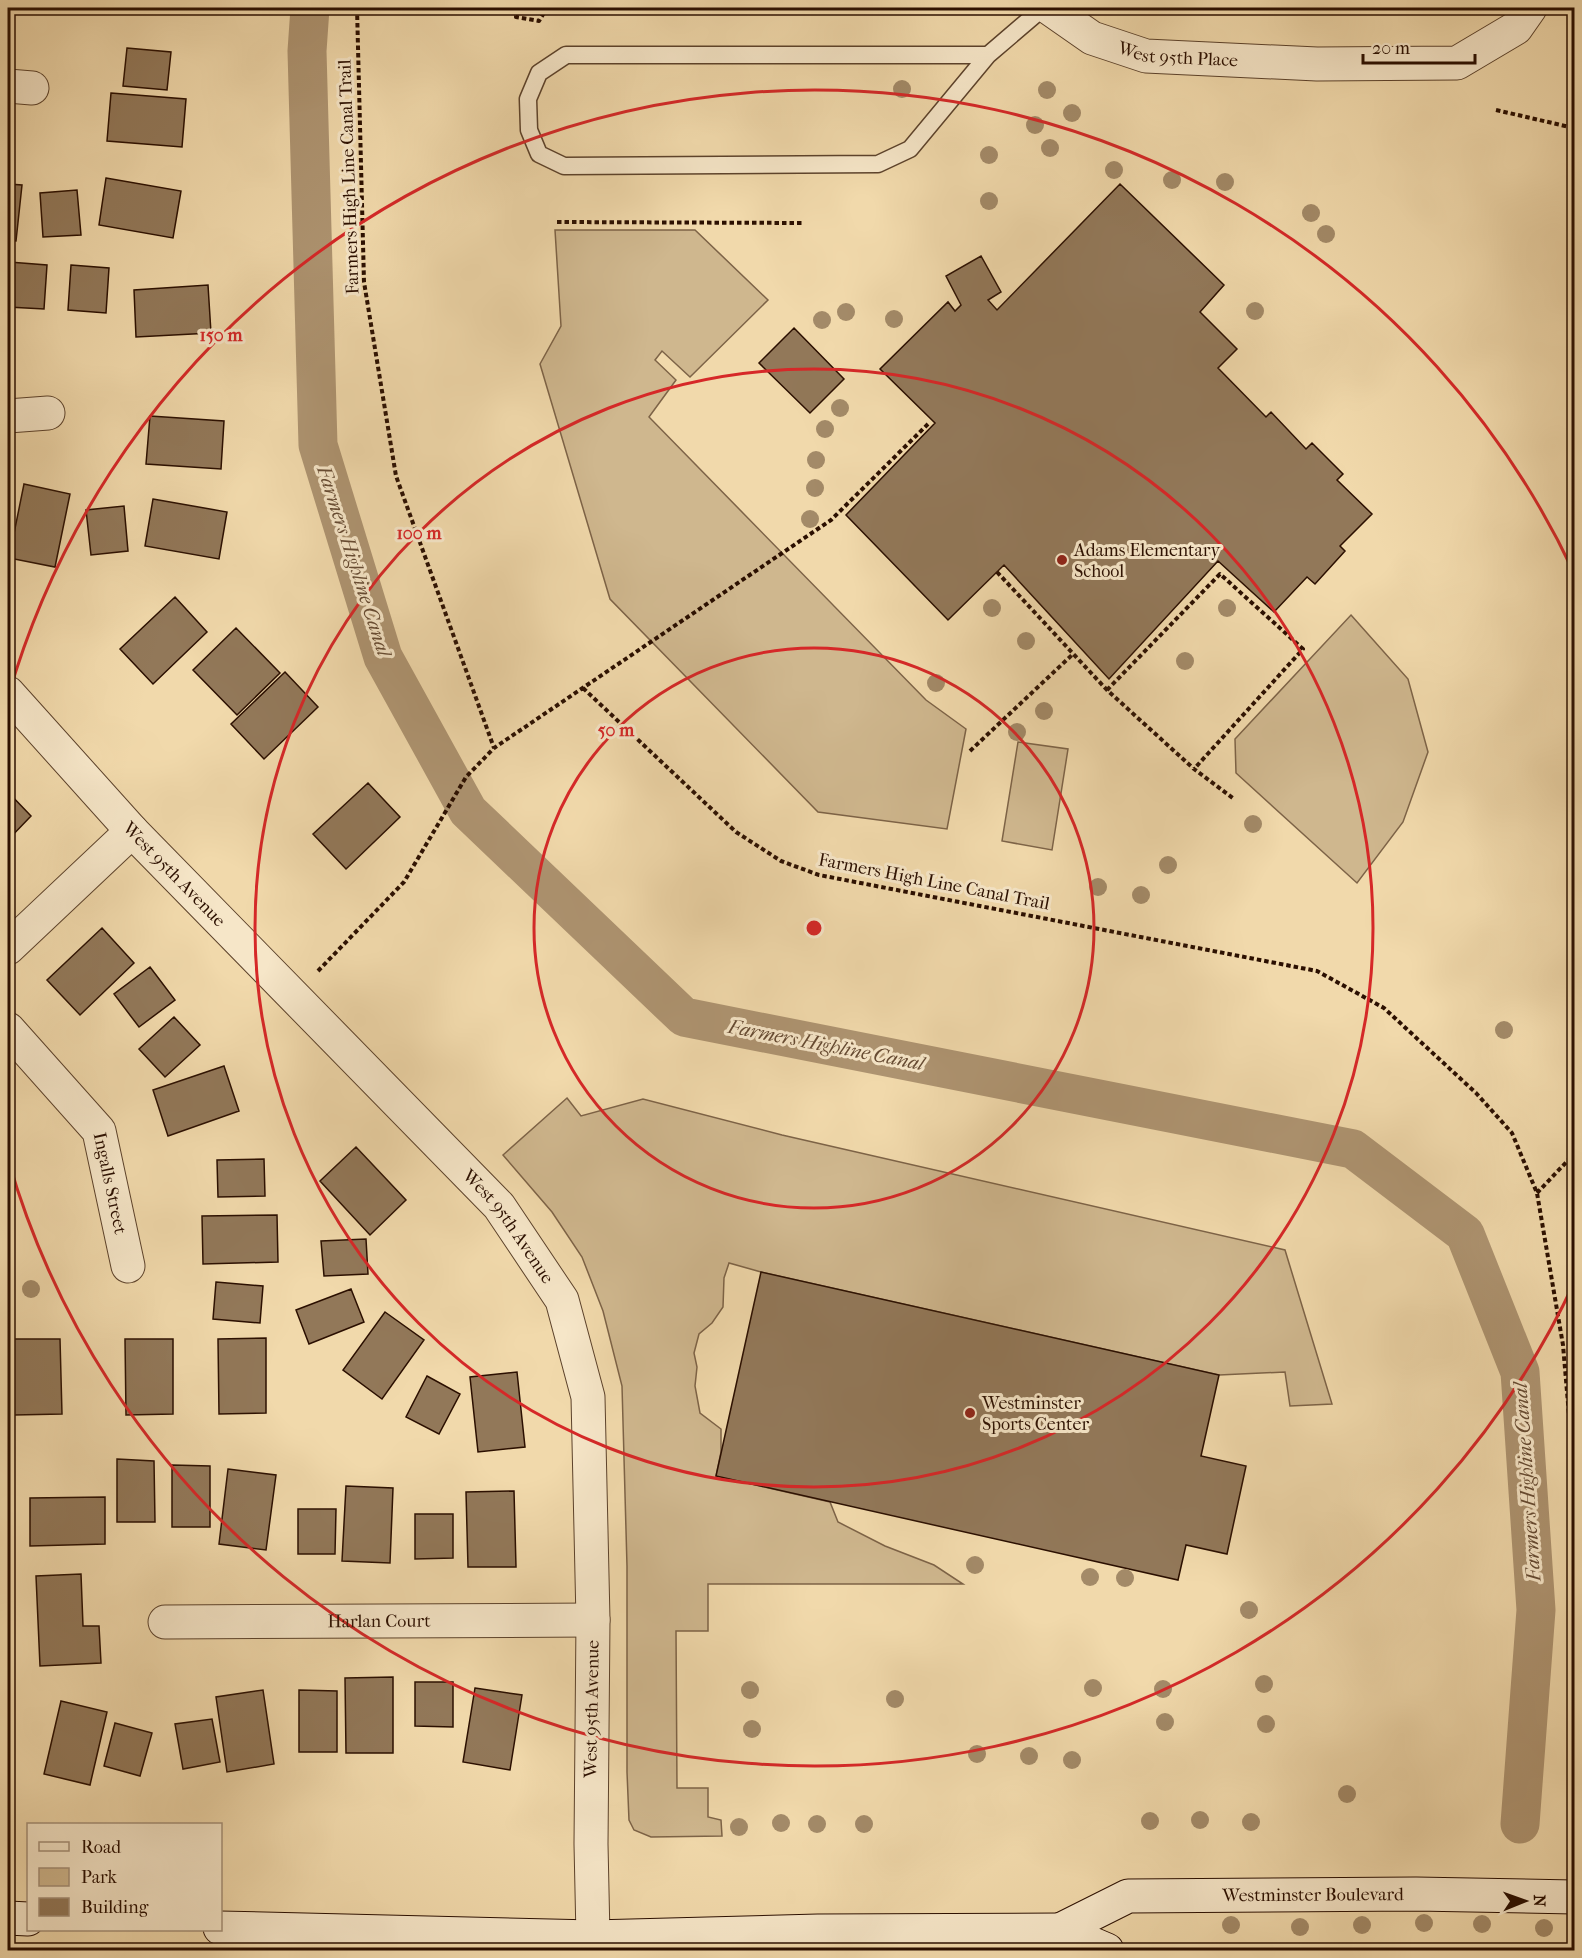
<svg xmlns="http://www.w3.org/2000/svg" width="1582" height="1958" font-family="'IM FELL French Canon',serif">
	<rect width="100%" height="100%" fill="#f1d9ab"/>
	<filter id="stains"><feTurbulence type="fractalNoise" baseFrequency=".00333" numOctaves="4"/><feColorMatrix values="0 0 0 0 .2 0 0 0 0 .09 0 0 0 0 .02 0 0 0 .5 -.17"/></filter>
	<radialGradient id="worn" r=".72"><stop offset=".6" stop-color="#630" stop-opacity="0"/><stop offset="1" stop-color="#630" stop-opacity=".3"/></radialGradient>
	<path fill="#cfb78e" stroke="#7d6347" stroke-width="1.5" d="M555,230H695L768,300L690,377L662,351L655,360L676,380L649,417L926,700L966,729L947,829L818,812L610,599L540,364L561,326Z
		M1351,615L1408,679L1428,752L1403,822L1357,883L1236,773L1235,739Z
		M1018,742L1068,749L1052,850L1002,841Z
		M567,1098L581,1116L643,1099L782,1135L1285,1250L1332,1404L1290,1406L1285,1372L1219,1375L761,1272L729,1263L724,1278L723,1307L712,1323L699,1334L694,1353L697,1367L695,1386L700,1413L721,1429V1452L716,1476L830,1502L838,1522L885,1546L934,1565L963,1584H708V1631H676L677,1788H708V1817L721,1820L722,1836L651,1837L634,1830L629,1820L627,1772V1566L622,1386L603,1311L582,1257L552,1212L503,1155Z"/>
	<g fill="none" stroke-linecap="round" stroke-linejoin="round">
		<path stroke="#ae9471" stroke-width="39" d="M310,8L307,51L318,445L383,657L468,811L684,1017L1353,1149L1465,1234L1520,1372L1536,1610L1520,1824"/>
	</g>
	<path fill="#927859" stroke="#2b0f00" stroke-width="1.5" d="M127,48L171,52L167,90L123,86Z
		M111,93L186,99L182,147L107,141Z
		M106,178L181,191L173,238L99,225Z
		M8,184L22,185L16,241L8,240Z
		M1120,184L1224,285L1200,312L1237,349L1218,368L1266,417L1271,412L1306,449L1312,443L1343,474L1337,480L1372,514L1340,546L1345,551L1315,584L1307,577L1274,612L1218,561L1109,679L1004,565L948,620L846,515L935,423L880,369L948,302L955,311L961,305L946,276L981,256L1001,292L988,300L997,310Z
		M77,190L81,235L43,237L40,193Z
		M9,262L47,265L44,309L8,307Z
		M71,265L109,268L106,313L68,310Z
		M208,285L211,333L136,337L134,290Z
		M794,328L844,379L810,413L759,363Z
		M150,416L224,421L221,469L146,464Z
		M24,484L70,494L55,567L9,558Z
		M153,499L227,512L219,559L145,546Z
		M124,506L128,551L91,555L86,510Z
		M175,597L207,632L153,684L120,649Z
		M236,628L280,673L237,715L193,670Z
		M285,672L318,707L264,759L231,724Z
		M368,783L400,817L346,869L313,834Z
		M8,792L31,816L8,840Z
		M102,928L134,963L80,1015L47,980Z
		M150,967L175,1000L139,1027L114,994Z
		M174,1017L200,1045L165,1077L139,1049Z
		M224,1066L239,1111L168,1136L153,1090Z
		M356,1147L406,1200L370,1235L320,1181Z
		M264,1159L265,1196L218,1197L217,1160Z
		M277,1215L278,1262L203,1264L202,1216Z
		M366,1239L368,1274L324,1276L321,1241Z
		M761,1272L1219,1375L1201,1456L1246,1466L1227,1554L1186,1545L1178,1580L716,1476Z
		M216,1282L263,1286L260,1323L213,1319Z
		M351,1289L364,1322L309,1344L296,1310Z
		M385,1312L424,1340L382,1399L343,1370Z
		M266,1338V1413L219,1414L218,1339Z
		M12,1339H60L62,1414L14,1415Z
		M125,1339H173V1414L126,1415Z
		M517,1372L525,1447L478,1452L470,1377Z
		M427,1376L460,1394L439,1434L406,1417Z
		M117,1459L154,1461L155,1522H117Z
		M172,1465L210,1466V1527H172Z
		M228,1469L276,1475L266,1550L219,1544Z
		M346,1486L393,1488L390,1563L342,1561Z
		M514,1491L516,1567H468L466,1492Z
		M105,1497V1544L30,1546V1498Z
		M298,1509H336L335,1554H298Z
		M415,1514H453V1558L415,1559Z
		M81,1574L83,1626H99L101,1663L40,1666L36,1576Z
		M393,1677V1753H346L345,1678Z
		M415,1682H453V1727L415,1726Z
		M475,1688L522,1695L510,1770L463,1762Z
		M263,1690L274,1764L227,1772L216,1697Z
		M299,1690L337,1691V1752H299Z
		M61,1701L107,1712L90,1785L44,1774Z
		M212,1719L220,1762L183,1769L175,1724Z
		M115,1723L152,1733L140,1776L104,1766Z"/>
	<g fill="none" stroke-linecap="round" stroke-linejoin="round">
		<defs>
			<path id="lane" d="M988,55H566L539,73L528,99L529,130L539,154L564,166L878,164L910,149L988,55L1043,8"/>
			<g id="street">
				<path id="s1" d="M1049,8L1092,38L1146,56L1317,64L1457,63L1516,28L1530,8"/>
				<path d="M8,86L32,88"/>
				<path d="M8,416L48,413"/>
				<path id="s2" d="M8,693L132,831L499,1206L562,1300L588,1397L593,1620L591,1844L593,1937L599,1950"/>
				<path d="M8,948L132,831"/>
				<path id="s3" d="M8,1029L99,1131L128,1266"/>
				<path id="s4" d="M165,1622L593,1620"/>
			</g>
			<g id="secondary">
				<path d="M8,1918L28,1919"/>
				<path d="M220,1928L593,1937L818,1931L1060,1930L1107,1950"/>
				<path id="s5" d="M1060,1930L1128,1896L1416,1894L1574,1897"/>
			</g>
		</defs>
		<use href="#lane" stroke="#5c422b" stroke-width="19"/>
		<use href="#street" stroke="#5c422b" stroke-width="35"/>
		<use href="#secondary" stroke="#2b0f00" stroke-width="35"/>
		<path stroke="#2b0f00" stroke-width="4" stroke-dasharray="4.5 3" stroke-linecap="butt" d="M357,8L364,282L396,476L494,748
			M517,8L516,17L539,21L547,8
			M1496,110L1574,128
			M557,222L803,223
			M997,572L1107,690L1194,769L1234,799
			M583,688L736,832L781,861L819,875L1317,971L1384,1008L1476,1093L1512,1133L1537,1193L1563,1345L1574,1473
			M1107,690L1220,574L1303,649L1194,769
			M970,751L1073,654
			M318,971L404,882L466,777L494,748L831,520L928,424
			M1537,1193L1574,1154"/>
		<use href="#lane" stroke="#f6e6c8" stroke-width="16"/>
		<use href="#street" stroke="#f6e6c8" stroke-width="33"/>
		<use href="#secondary" stroke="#f6e6c8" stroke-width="33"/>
	</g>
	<g fill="#a38a68">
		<circle cx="902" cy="89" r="9"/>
		<circle cx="1047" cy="90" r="9"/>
		<circle cx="1072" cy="113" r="9"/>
		<circle cx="1035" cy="125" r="9"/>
		<circle cx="1050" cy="148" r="9"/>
		<circle cx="989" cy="155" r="9"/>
		<circle cx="1114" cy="170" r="9"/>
		<circle cx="1172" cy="180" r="9"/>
		<circle cx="1225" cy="182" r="9"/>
		<circle cx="989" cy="201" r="9"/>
		<circle cx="1311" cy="213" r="9"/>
		<circle cx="1326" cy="234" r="9"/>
		<circle cx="1255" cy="311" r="9"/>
		<circle cx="846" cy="312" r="9"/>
		<circle cx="894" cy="319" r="9"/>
		<circle cx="822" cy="320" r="9"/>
		<circle cx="840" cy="408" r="9"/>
		<circle cx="825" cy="429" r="9"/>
		<circle cx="816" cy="460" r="9"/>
		<circle cx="815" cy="488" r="9"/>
		<circle cx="810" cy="519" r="9"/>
		<circle cx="992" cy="608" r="9"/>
		<circle cx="1227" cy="608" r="9"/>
		<circle cx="1026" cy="641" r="9"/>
		<circle cx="1185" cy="661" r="9"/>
		<circle cx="936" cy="683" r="9"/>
		<circle cx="1044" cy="711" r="9"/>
		<circle cx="1017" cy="732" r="9"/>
		<circle cx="1253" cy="824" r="9"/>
		<circle cx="1168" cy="865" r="9"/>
		<circle cx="1098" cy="887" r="9"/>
		<circle cx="1141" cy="895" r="9"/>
		<circle cx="1504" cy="1030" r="9"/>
		<circle cx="31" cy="1289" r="9"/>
		<circle cx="975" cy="1565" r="9"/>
		<circle cx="1090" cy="1577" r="9"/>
		<circle cx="1125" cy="1578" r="9"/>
		<circle cx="1249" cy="1610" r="9"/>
		<circle cx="1264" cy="1684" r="9"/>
		<circle cx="1093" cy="1688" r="9"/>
		<circle cx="1163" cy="1689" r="9"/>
		<circle cx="750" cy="1690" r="9"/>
		<circle cx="895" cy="1699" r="9"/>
		<circle cx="1165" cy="1722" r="9"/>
		<circle cx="1266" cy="1724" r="9"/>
		<circle cx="752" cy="1729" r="9"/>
		<circle cx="977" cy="1754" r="9"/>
		<circle cx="1029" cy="1756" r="9"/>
		<circle cx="1072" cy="1760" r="9"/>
		<circle cx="1347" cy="1794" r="9"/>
		<circle cx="1200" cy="1820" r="9"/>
		<circle cx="1150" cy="1821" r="9"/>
		<circle cx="1251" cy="1822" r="9"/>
		<circle cx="781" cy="1823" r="9"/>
		<circle cx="817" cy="1824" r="9"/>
		<circle cx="864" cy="1824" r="9"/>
		<circle cx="739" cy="1827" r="9"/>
		<circle cx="1424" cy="1923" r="9"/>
		<circle cx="1482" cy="1924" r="9"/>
		<circle cx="1231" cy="1925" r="9"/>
		<circle cx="1362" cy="1925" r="9"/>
		<circle cx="1300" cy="1927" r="9"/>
		<circle cx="1544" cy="1928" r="9"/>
	</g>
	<g fill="none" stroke="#d62828" stroke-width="3">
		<circle cx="814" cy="928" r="280"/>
		<circle cx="814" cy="928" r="559"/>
		<path d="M1574 1283A839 839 0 0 1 8 1159M8 697A839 839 0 0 1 1574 573"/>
	</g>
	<g fill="#8f2418" stroke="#f6e6c8" stroke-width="2">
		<circle cx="1062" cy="560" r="6"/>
		<circle cx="970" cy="1413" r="6"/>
	</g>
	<g text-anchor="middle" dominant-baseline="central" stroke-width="6" stroke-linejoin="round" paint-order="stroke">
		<g font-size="18" fill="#2b0f00" stroke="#f6e6c8">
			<text stroke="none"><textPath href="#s1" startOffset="141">West 95th Place</textPath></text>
			<text transform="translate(349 177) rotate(-92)">Farmers High Line Canal Trail</text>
			<text stroke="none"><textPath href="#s2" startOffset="246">West 95th Avenue</textPath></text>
			<text transform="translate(934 882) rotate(11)">Farmers High Line Canal Trail</text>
			<text stroke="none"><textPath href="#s3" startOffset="190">Ingalls Street</textPath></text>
			<text stroke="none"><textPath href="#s2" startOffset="732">West 95th Avenue</textPath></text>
			<text stroke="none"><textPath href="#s4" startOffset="214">Harlan Court</textPath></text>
			<text transform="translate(592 1709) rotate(-89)">West 95th Avenue</text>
			<text stroke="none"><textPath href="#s5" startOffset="261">Westminster Boulevard</textPath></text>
		</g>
		<g font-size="18" fill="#2b0f00" stroke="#f6e6c8" text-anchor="start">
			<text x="1074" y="550">Adams Elementary<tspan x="1074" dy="21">School</tspan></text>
			<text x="982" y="1403">Westminster<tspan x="982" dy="21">Sports Center</tspan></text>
		</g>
		<g font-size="20" font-style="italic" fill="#664b33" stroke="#f6e6c8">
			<text transform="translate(354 561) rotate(72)">Farmers Highline Canal</text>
			<text transform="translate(826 1045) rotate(11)">Farmers Highline Canal</text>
			<text transform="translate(1527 1482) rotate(-94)">Farmers Highline Canal</text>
		</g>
	</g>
	<circle cx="814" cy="928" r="9" fill="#d62828" stroke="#f6e6c8" stroke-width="3"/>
	<g font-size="18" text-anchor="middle" font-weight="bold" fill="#d62828" stroke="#f6e6c8" stroke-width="6" stroke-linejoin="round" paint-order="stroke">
		<text x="221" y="341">150 m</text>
		<text x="419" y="539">100 m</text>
		<text x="616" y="736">50 m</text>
	</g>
	<rect width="1582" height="1958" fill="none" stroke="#f1d9ab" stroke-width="30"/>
	<rect x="9" y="9" width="1564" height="1940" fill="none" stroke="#2b0f00" stroke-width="3"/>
	<rect x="15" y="15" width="1552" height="1928" fill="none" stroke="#2b0f00" stroke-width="1.5"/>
	<rect x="27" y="1823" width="195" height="108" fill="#f6e6c8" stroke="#a59078" stroke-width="1.5"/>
	<rect x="39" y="1842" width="30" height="9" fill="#f6e6c8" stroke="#a59078" stroke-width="1.5"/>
	<text x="81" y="1853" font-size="18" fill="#2b0f00">Road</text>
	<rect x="39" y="1868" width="30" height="18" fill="#cfb78e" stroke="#a59078" stroke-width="1.5"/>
	<text x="81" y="1883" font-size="18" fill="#2b0f00">Park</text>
	<rect x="39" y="1898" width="30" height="18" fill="#927859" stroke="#a59078" stroke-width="1.5"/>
	<text x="81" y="1913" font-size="18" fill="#2b0f00">Building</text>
	<g transform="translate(1525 1901) rotate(89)" stroke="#f6e6c8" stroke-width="4.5" paint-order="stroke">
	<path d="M0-4.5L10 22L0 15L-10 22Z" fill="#2b0f00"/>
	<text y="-9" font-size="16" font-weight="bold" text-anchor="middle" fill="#2b0f00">N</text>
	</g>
	<path d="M1363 54v9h112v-9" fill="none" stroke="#2b0f00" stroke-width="3"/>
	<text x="1372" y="54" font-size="18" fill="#2b0f00" stroke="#f6e6c8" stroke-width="4.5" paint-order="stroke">20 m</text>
	<rect width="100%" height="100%" filter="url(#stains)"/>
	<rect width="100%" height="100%" fill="url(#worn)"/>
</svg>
